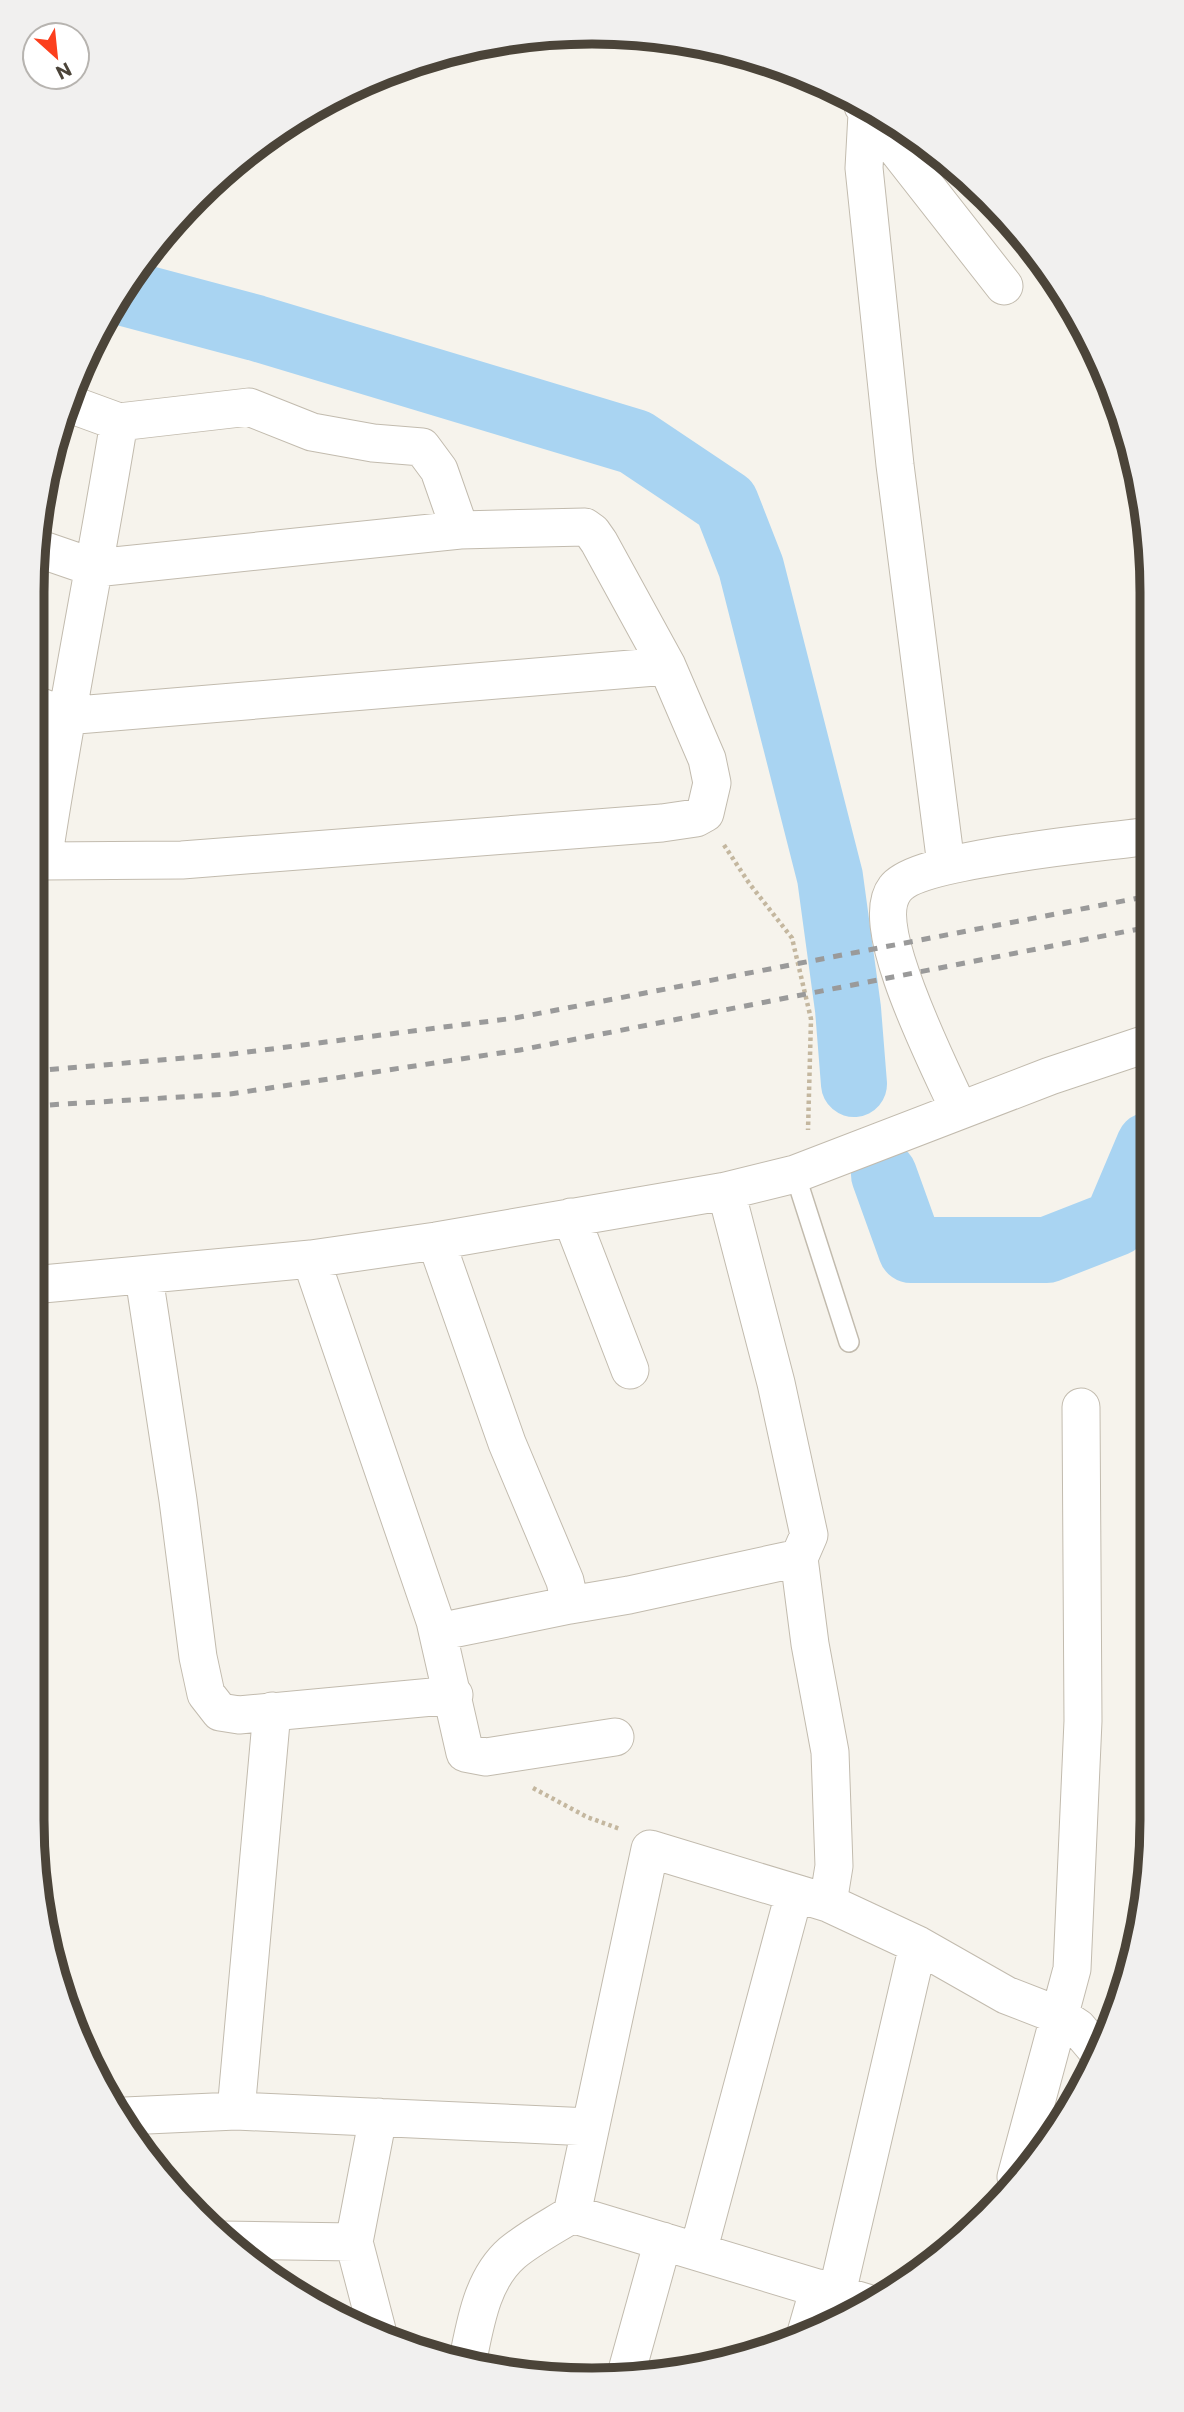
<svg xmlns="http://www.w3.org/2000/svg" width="1184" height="2412" font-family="Commissioner,sans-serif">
	<rect width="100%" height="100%" fill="#f6f3ec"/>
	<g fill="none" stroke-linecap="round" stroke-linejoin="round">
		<path stroke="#a9d4f2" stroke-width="66" d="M121,292L256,328L635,442L726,503L751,567L830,877L848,1009L854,1084
			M884,1175L911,1250H1047L1116,1223L1149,1145"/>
		<defs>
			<path id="service" d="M795,1174L849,1342"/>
			<path id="minor" d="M863,106L1004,286
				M867,114L864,168L895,465L946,865
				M67,403L119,422L249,407L312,432L373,443L422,447L439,470L460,530
				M33,704L65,716L667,666
				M32,857L43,861L182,860L662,823L696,818L705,813L712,783L707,759L667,666L599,542L592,532L585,527L460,530L95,568L34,547
				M43,861C65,714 95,569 119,422
				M959,1110C941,1069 866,926 895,889C917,858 1103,843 1149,836
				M726,1191L776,1383L809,1535L799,1558L810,1644L830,1752L834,1866L828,1903
				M571,1217L630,1370
				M436,1241L507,1443L565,1581L570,1605L629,1595L799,1558
				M311,1259L435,1621L465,1753L486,1757L615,1737
				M144,1277L178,1500L198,1657L206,1694L220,1712L239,1715L454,1695
				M32,1285L311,1259L436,1241L726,1191L795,1174L1050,1076L1149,1043
				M438,1632L570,1605
				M236,2111L272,1711
				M125,2116L236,2111L590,2127
				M1016,2177L1072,1969L1083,1721L1081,1407
				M572,2214L650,1849L828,1903L918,1945L1006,1995L1060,2016L1078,2028L1100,2054
				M221,2240L354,2242
				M698,2252L794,1894
				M837,2293L918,1945
				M377,2330L354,2242L378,2117
				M806,2333L819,2288
				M467,2364C475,2326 481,2280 512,2253C530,2238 553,2226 572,2214L867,2303
				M626,2374L663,2241"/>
		</defs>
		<use href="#service" stroke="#c2bbae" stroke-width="22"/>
		<use href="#minor" stroke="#c2bbae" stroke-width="39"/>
		<path stroke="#c4b79f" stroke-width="4.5" stroke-dasharray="3.5 3.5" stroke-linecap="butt" d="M724,845L749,883L792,938L811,1019L808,1130
			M533,1788L587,1817L620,1829"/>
		<use href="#service" stroke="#fff" stroke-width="19"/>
		<use href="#minor" stroke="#fff" stroke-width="37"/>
		<path stroke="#9a9a9a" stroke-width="5" stroke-dasharray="9 9" stroke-linecap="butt" d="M32,1071L232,1054L515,1018L1149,896
			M32,1106L230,1094L520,1050L1149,927"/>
	</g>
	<path d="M0 0H1184V2412H0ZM592 44H592A548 548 0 0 1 1140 592V1820A548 548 0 0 1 592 2368H592A548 548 0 0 1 44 1820V592A548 548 0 0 1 592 44Z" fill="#f1f0ef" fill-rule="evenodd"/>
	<path fill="none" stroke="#4b4439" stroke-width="9" d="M592 44H592A548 548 0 0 1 1140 592V1820A548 548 0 0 1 592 2368H592A548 548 0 0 1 44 1820V592A548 548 0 0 1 592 44Z"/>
	<g transform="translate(56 56) rotate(153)"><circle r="33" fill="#ffffff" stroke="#b7b4b0" stroke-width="2"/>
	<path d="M0-5L12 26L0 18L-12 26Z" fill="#fc3f1d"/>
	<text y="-10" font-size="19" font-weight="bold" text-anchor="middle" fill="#4b4439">N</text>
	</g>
</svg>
